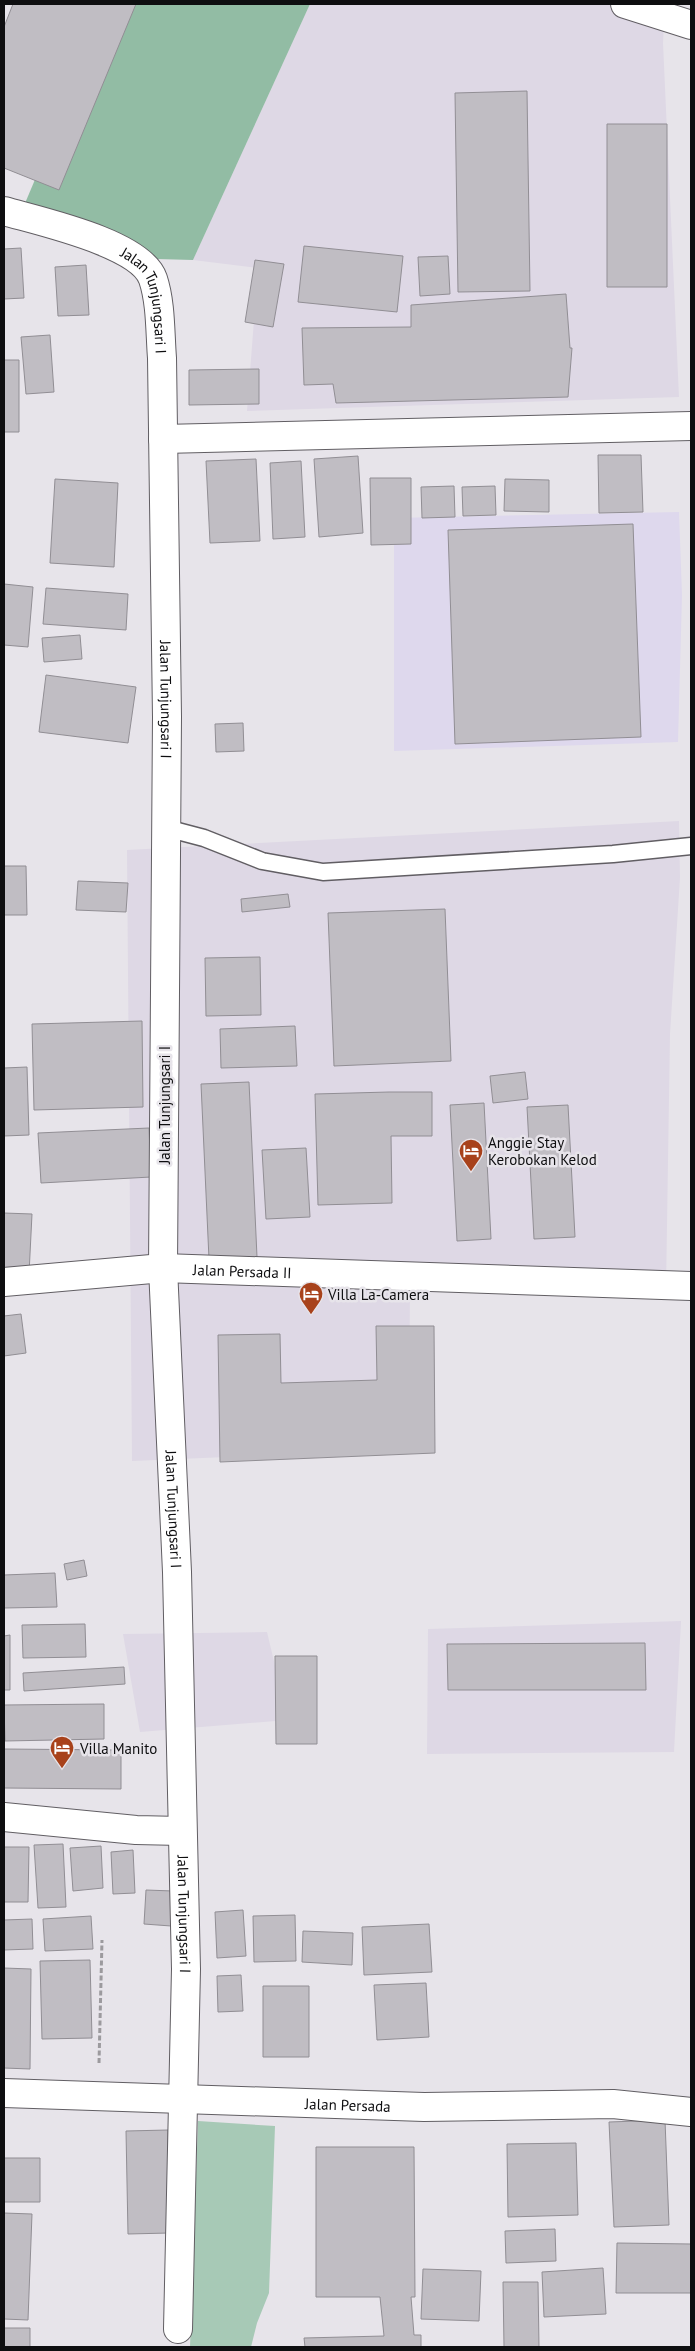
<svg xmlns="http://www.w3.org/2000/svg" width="695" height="2351" font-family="'PT Sans',sans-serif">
	<rect width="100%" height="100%" fill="#e7e4ea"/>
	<path fill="#ded8e5" d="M310,4H665L663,43L679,397L247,411L258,268L193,260Z
		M679,821L680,878L670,1034L666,1289L410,1278L409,1449L132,1461L127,850Z
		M681,1621L674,1752L427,1754L428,1629Z
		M267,1632L288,1720L140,1732L123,1634Z"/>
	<path fill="#ded8ed" d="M679,512L682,595L678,742L394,751V518Z"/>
	<path fill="#a7c9b6" d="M198,2121L275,2126L269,2293L257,2323L251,2347H190Z"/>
	<path fill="#92bca4" d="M109,4H310L193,260L120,258L15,227Z"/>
	<path fill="#c0bdc3" stroke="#918e94" d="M13,4H136L59,190L4,168V27Z
		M527,91L530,291L458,292L455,93Z
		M607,124H667V287H607Z
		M304,246L403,256L397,312L298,302Z
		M21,248L24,298L4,299V249Z
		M448,256L450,294L420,296L418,257Z
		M255,260L284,264L273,327L245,322Z
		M86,265L89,315L58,316L55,267Z
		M566,294L570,348H572L568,397L336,403L333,384L304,385L302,328L411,327V305Z
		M50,335L54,392L26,394L21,337Z
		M4,360H19V432H4Z
		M259,369V404L189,405V370Z
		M598,455H641L643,512L599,513Z
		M358,456L363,533L319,537L314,459Z
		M256,459L260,541L210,543L206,461Z
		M301,461L305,537L273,539L270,463Z
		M370,478H411V544L371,545Z
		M55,479L118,483L114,567L50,563Z
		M505,479L549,480V512L504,511Z
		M454,486L455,517L422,518L421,487Z
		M495,486L496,515L463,516L462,487Z
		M633,524L641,737L455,744L448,530Z
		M4,584L33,587L28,647L4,645Z
		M46,588L128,594L126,630L43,624Z
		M80,635L82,659L44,662L42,638Z
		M46,675L136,687L128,743L39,732Z
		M243,723L244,751L216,752L215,724Z
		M4,866H26L27,915H4Z
		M78,881L128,883L126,912L76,910Z
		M288,894L290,907L242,912L241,899Z
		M445,909L451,1061L334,1066L328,913Z
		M260,957L261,1015L206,1016L205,958Z
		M142,1021L143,1107L34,1110L32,1024Z
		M295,1026L297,1066L221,1068L220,1029Z
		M27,1067L29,1135L4,1136V1068Z
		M525,1072L528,1099L493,1103L490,1076Z
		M249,1082L257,1257L209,1259L201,1084Z
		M389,1092H432V1136H391L392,1203L318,1205L315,1094Z
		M484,1103L491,1239L457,1241L450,1105Z
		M568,1105L575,1237L534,1239L527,1107Z
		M149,1128L151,1177L41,1183L38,1133Z
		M306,1148L310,1217L266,1219L262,1150Z
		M4,1213L32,1214L29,1274L4,1273Z
		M21,1314L26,1353L4,1356V1316Z
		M376,1326H434L435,1453L220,1462L218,1335L280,1334L281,1383L377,1380Z
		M84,1560L87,1576L67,1580L64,1564Z
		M55,1573L57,1607L4,1608V1575Z
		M85,1624L86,1657L23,1658L22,1625Z
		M10,1635V1690H4V1636Z
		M645,1643L646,1690H448L447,1644Z
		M275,1656H317V1744H276Z
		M124,1667L125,1684L24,1691L23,1673Z
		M104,1704V1739L5,1741L4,1705Z
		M4,1749L121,1750V1789L4,1788Z
		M63,1844L66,1907L38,1908L34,1845Z
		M101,1846L103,1888L73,1891L70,1848Z
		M4,1847H29L28,1902H4Z
		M133,1850L135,1893L113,1894L111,1852Z
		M146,1890L173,1891L171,1926L144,1924Z
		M243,1910L246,1956L217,1958L215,1912Z
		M295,1915L296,1961L254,1962L253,1916Z
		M91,1916L93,1949L45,1951L43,1919Z
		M32,1919L33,1949L4,1950V1920Z
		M429,1924L432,1972L364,1975L362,1927Z
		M303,1931L353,1933L352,1965L302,1962Z
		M90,1960L92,2038L42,2039L40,1961Z
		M4,1968L31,1969L30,2069L4,2068Z
		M241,1975L243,2011L218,2012L217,1976Z
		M426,1983L429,2037L377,2040L374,1985Z
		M263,1986H309V2057H263Z
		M665,2120L669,2225L614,2227L609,2122Z
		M168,2130L169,2233L128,2234L126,2131Z
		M576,2143L578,2215L508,2217L507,2144Z
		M316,2147H414L415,2297H411L414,2335H421V2347H305L304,2338L384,2336L380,2297H316Z
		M4,2158H40V2202H4Z
		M4,2213L32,2214L28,2320L4,2319Z
		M555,2229L556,2261L506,2263L505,2231Z
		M617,2243L691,2244V2293H616Z
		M603,2268L606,2314L544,2317L542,2272Z
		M423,2269L481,2271L479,2321L421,2319Z
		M503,2282H538L539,2347H504Z
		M4,2328H30V2347H4Z"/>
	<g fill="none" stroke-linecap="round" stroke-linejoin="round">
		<defs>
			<path id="lane" d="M166,828L204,838L262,861L323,872L613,854L691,846"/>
			<g id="street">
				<path id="s1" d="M4,211C38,221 141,243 153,279C161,303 160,333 162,358L167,717L163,1268L177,1572L186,1969L178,2329"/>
				<path d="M163,439L691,426"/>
				<path id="s2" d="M4,1282L163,1268L691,1286"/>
				<path d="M4,1817L136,1830L181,1831"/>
			</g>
			<g id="secondary">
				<path d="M625,4L691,25"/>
				<path id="s3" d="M4,2093L424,2107L613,2104L691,2112"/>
			</g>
		</defs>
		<use href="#lane" stroke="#615e63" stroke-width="19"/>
		<use href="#street" stroke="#615e63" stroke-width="30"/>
		<use href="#secondary" stroke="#615e63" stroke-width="30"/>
		<path stroke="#9c9a9e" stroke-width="3" stroke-dasharray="5 2.5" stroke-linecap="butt" d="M99,2063L102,1940"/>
		<use href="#lane" stroke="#fff" stroke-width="16"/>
		<use href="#street" stroke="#fff" stroke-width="28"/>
		<use href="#secondary" stroke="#fff" stroke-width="28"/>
	</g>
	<defs>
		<symbol id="hotel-pin" viewBox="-11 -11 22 30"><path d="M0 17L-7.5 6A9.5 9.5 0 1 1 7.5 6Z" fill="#a8421b" stroke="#e7e4ea"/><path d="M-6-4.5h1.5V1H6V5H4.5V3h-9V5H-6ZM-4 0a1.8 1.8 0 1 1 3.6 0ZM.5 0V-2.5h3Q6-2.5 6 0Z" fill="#fff"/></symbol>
	</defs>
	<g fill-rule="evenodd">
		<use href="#hotel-pin" x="457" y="1137" width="28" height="38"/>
		<use href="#hotel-pin" x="297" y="1280" width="28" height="38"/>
		<use href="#hotel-pin" x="48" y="1734" width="28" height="38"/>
	</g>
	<g text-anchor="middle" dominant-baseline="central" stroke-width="5" stroke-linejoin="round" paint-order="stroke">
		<g font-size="15" fill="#0e0e10" stroke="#e7e4ea">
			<text stroke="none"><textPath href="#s1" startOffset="184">Jalan Tunjungsari I</textPath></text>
			<text stroke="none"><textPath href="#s1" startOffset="589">Jalan Tunjungsari I</textPath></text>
			<text transform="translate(164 1105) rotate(-90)">Jalan Tunjungsari I</text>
			<text stroke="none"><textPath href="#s2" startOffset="239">Jalan Persada II</textPath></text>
			<text stroke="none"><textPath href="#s1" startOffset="1399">Jalan Tunjungsari I</textPath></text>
			<text stroke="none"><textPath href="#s1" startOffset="1804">Jalan Tunjungsari I</textPath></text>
			<text stroke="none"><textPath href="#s3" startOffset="344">Jalan Persada</textPath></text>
		</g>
		<g font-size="15" fill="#0e0e10" stroke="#e7e4ea" text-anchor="start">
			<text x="488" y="1142">Anggie Stay<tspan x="488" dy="17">Kerobokan Kelod</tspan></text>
			<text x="328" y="1294">Villa La-Camera</text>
			<text x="80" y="1748">Villa Manito</text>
		</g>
	</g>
	<rect width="695" height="2351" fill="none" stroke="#0e0e10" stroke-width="10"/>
</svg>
